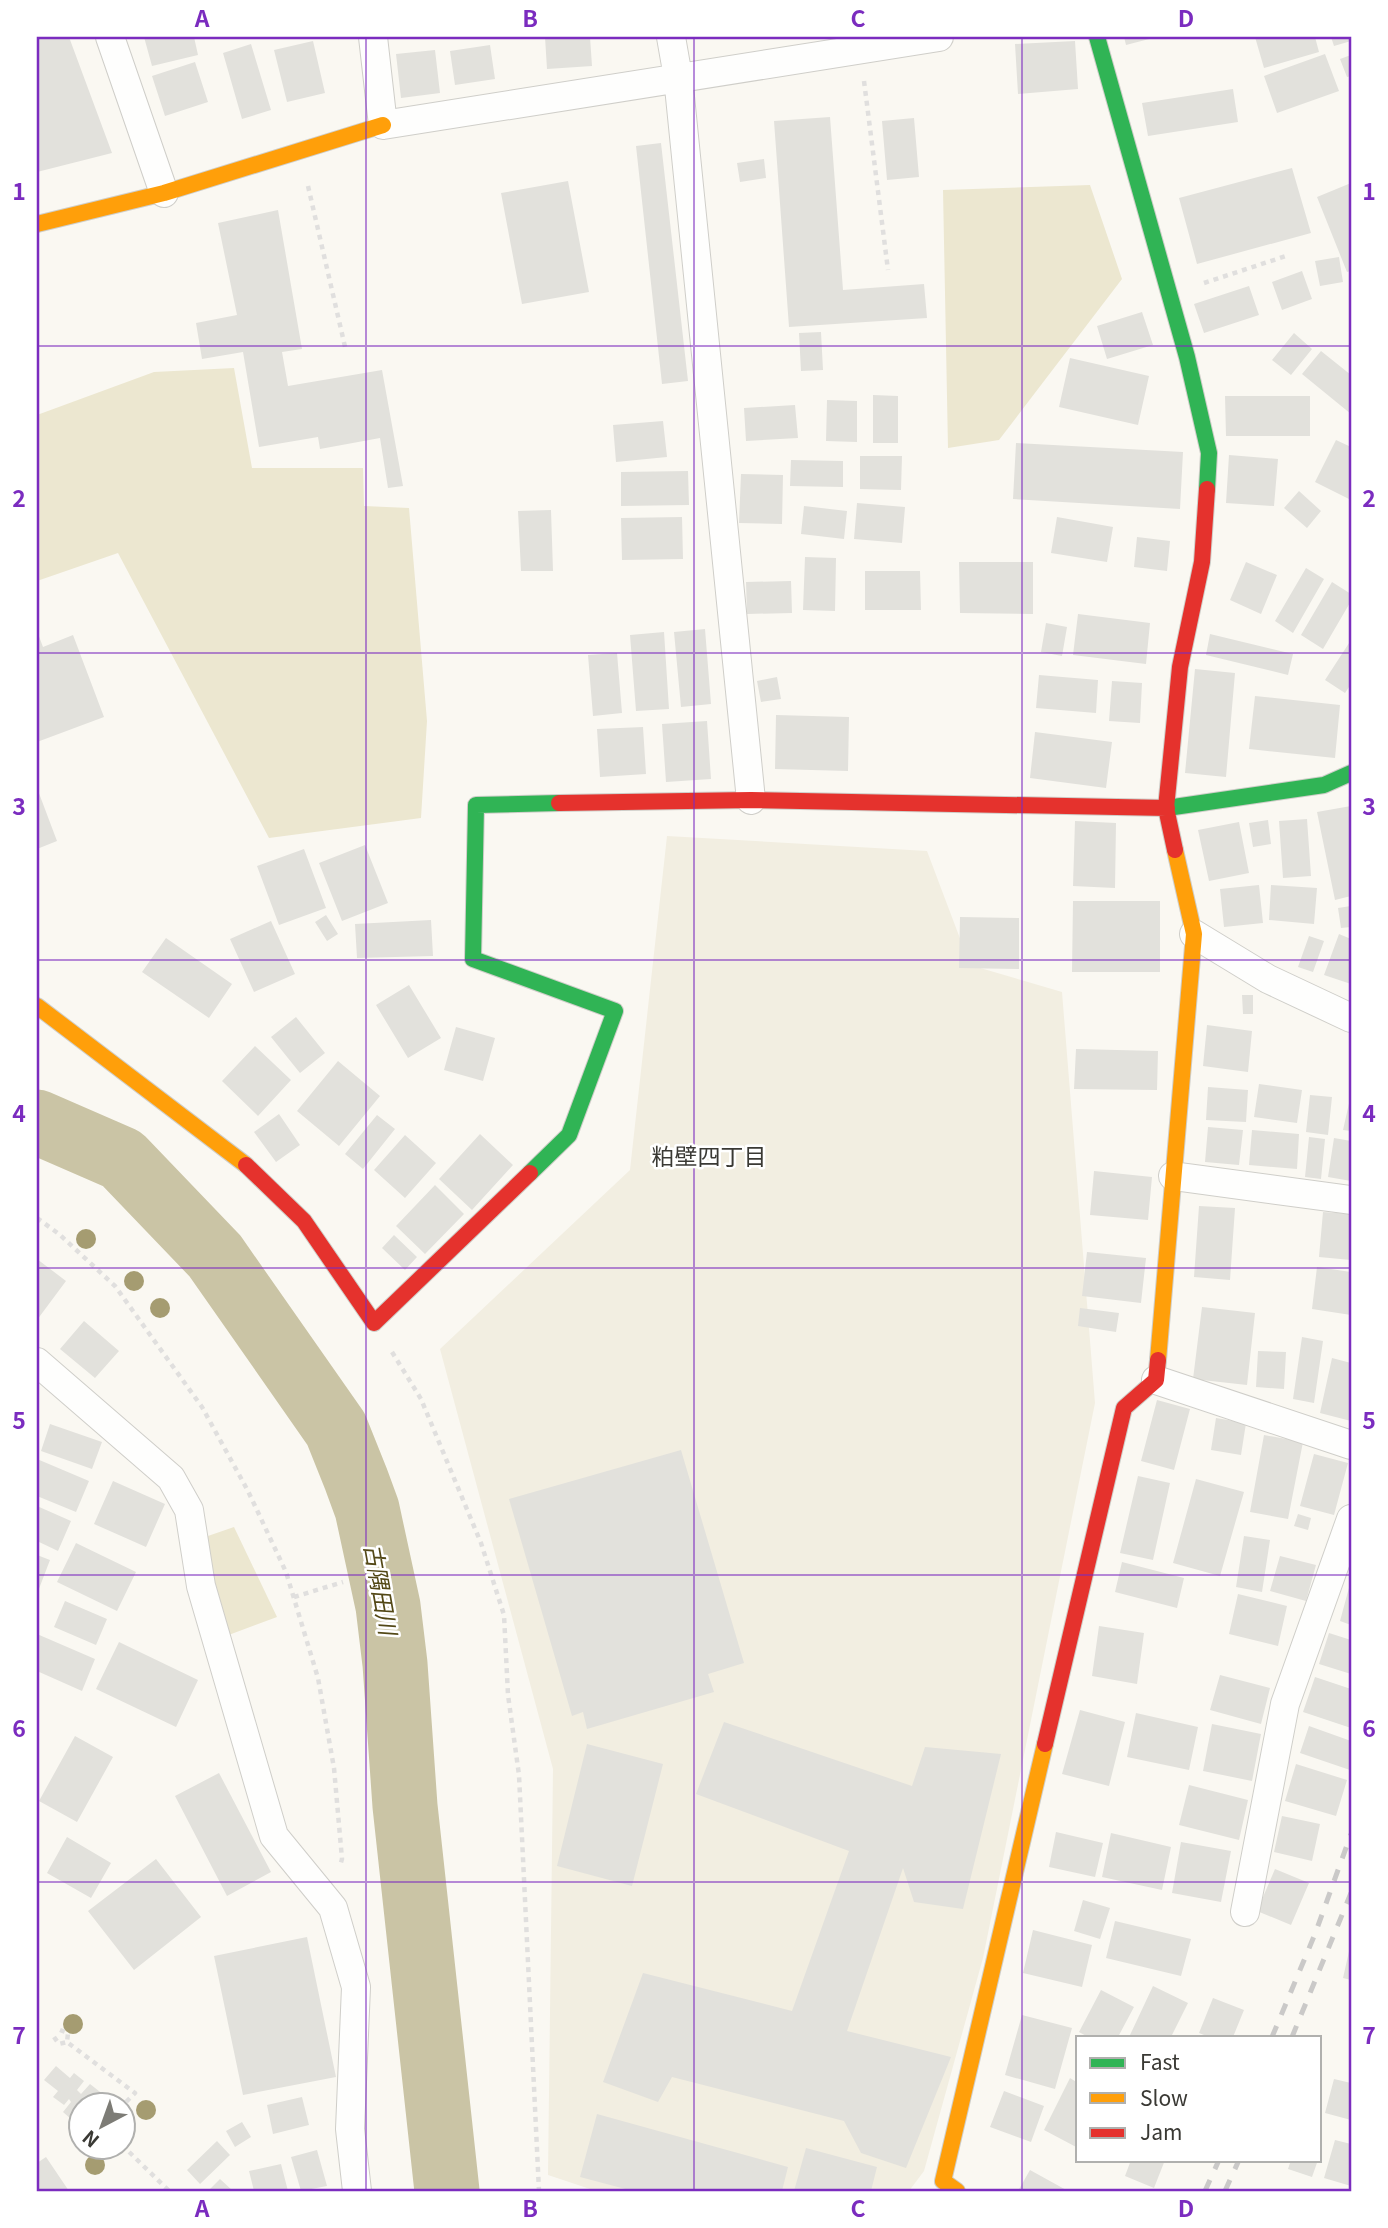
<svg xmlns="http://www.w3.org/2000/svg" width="1388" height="2228" font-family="Georgia,'Noto Sans JP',serif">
	<rect width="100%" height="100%" fill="#faf8f2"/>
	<path fill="#f2eee1" d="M667,836L927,851L970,965L1062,992L1095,1403L983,1958L924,2171L909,2191H596L548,2175L553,1769L440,1349L630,1170Z"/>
	<path fill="#ece7d0" d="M1090,185L1122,279L999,440L948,448L943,190Z
		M234,368L252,468H363L364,506L409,508L427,721L421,818L269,838L118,553L37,581V415L154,372Z
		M234,1527L277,1617L226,1636L205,1537Z"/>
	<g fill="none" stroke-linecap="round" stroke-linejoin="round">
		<path stroke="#cac4a5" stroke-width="65" d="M37,1122L122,1159L215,1256L336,1429L356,1479L367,1509L388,1606L395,1664L405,1806L447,2191"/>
	</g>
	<path fill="#e2e1dc" d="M37,37H69L112,153L37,172Z
		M144,37H194L198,55L152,66Z
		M545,37H590L592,66L547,69Z
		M1124,37H1153V38L1126,45Z
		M1255,37H1315L1319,52L1264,68Z
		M1331,37H1351V41L1334,46Z
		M313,41L325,93L287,102L274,50Z
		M1075,41L1078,89L1018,94L1015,44Z
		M251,44L271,110L242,119L223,53Z
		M490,45L495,79L455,85L450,51Z
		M435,50L440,93L401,98L396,54Z
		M1325,54L1339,91L1277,113L1264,76Z
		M1351,55V76L1347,77L1340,59Z
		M195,62L208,102L165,116L152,76Z
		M1233,89L1238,122L1148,136L1142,103Z
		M830,117L843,290L924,284L927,318L789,327L774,121Z
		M914,118L919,177L887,180L882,121Z
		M661,143L688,381L662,384L636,146Z
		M764,159L766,178L740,182L737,163Z
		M1292,168L1311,233L1197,264L1179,198Z
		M568,181L589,292L522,304L501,193Z
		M1351,183V271L1347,272L1317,197Z
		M278,210L302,349L282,352L288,386L382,370L403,486L388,488L380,438L320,449L318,437L259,447L243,352L202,359L196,323L237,315L218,223Z
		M1339,257L1343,282L1320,286L1315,261Z
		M1302,271L1312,299L1282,310L1272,282Z
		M1249,286L1259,315L1204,333L1194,304Z
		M1142,312L1153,345L1107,359L1097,326Z
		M821,332L823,370L801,371L799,333Z
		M1294,333L1312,349L1291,375L1272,360Z
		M1321,351L1351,375V414L1302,374Z
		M1070,358L1149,376L1138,425L1059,407Z
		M873,395L898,396V443H873Z
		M1225,396H1310V436H1226Z
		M827,400L857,401V442L826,441Z
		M795,405L798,438L746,441L744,408Z
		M663,421L667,457L616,462L613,425Z
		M1336,440L1351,447V500L1315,482Z
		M1016,443L1183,452L1180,509L1013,499Z
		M1229,455L1278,459L1274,506L1226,503Z
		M860,456H902L901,490L860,489Z
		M791,460L843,461V487L790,486Z
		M688,471L689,505L621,506V472Z
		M741,474L783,475L782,524L739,523Z
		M1299,491L1321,511L1307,528L1284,508Z
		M857,503L905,507L902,543L854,539Z
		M804,506L847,511L844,539L801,534Z
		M551,510L553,571H521L518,511Z
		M682,517L683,559L622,560L621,518Z
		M1057,517L1113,527L1107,562L1051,553Z
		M1137,537L1170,541L1167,571L1134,567Z
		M805,557L836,558L835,611L803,610Z
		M959,562H1033V614L960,613Z
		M1246,562L1277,575L1261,614L1230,600Z
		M1306,568L1324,579L1293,633L1275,621Z
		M865,571H920L921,610H865Z
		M791,581L792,613L747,614L746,582Z
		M1332,582L1351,594V601L1323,649L1301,635Z
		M1078,614L1150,623L1146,664L1073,655Z
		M1046,623L1067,627L1062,656L1041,652Z
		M705,629L711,704L681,707L674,632Z
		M37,631L43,647L73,635L104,717L37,742Z
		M664,632L669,709L636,711L630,635Z
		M1210,634L1293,654L1288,675L1206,655Z
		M1351,640V684L1345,693L1325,680Z
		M617,653L622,713L593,716L588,655Z
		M1195,669L1235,673L1226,777L1185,773Z
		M1039,675L1098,680L1096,713L1036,708Z
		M777,677L781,699L761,702L757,681Z
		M1112,681L1142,683L1140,723L1109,721Z
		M1255,696L1340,705L1335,758L1249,749Z
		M776,715L849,717L848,771L775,769Z
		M707,721L711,779L666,782L662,724Z
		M643,727L646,774L600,777L597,729Z
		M1035,732L1112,742L1106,788L1030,778Z
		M37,788L57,841L37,849Z
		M1351,806V896L1335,900L1317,812Z
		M1307,819L1311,876L1283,878L1279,821Z
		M1268,820L1271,844L1253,847L1249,823Z
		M1075,821L1116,823L1115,888L1073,886Z
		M1239,822L1249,873L1209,881L1198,830Z
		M365,845L388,903L342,921L319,863Z
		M304,849L326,908L279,925L257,866Z
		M1259,885L1263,923L1224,927L1220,889Z
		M1271,885L1317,888L1314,924L1269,920Z
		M1073,901H1160V972H1072Z
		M1351,906V927L1341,928L1338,908Z
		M326,915L338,934L327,941L315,922Z
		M960,917L1019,918V969L959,968Z
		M431,920L433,956L357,958L355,924Z
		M271,921L295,974L254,992L230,939Z
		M1339,934L1351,939V984L1324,975Z
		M1309,936L1324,941L1313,972L1298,967Z
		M166,938L232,984L209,1018L142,972Z
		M409,985L441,1038L408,1058L376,1005Z
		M1242,995H1253V1014H1243Z
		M296,1017L325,1053L300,1073L271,1037Z
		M1207,1025L1252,1031L1248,1072L1203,1066Z
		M456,1027L495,1038L483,1081L444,1070Z
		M255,1046L291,1080L258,1116L222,1081Z
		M1076,1049L1158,1051L1157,1090L1074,1089Z
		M338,1061L380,1096L339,1146L297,1111Z
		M1259,1084L1302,1090L1297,1123L1254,1117Z
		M1208,1087L1248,1090L1246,1122L1206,1120Z
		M1310,1095L1332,1097L1328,1135L1306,1132Z
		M1350,1099H1351V1131L1343,1130Z
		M279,1114L300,1145L276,1162L254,1132Z
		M377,1115L395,1129L363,1169L345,1154Z
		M1208,1127L1243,1130L1239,1165L1205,1162Z
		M1252,1130L1299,1134L1297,1169L1249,1165Z
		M480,1134L513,1165L472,1210L439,1179Z
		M405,1135L436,1163L405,1198L374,1170Z
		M1309,1137L1325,1139L1321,1179L1305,1177Z
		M1334,1138L1351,1141V1181L1328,1177Z
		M1094,1171L1152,1177L1148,1220L1090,1215Z
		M435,1185L464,1214L425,1254L396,1226Z
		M1199,1206L1235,1208L1230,1280L1194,1277Z
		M1323,1212L1351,1214V1260L1319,1257Z
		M394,1235L417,1257L405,1270L382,1248Z
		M1087,1252L1146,1258L1141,1303L1082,1296Z
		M37,1259L66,1281L37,1320Z
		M1317,1267L1351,1272V1315L1312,1309Z
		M1202,1307L1255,1313L1247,1385L1193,1379Z
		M1080,1308L1119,1313L1116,1332L1078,1326Z
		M84,1321L119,1351L95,1378L60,1349Z
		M1302,1337L1323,1341L1314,1403L1293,1399Z
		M1258,1351L1286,1352L1284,1389L1256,1387Z
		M1332,1358L1351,1363V1421L1320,1413Z
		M1157,1400L1190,1409L1174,1470L1141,1461Z
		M1216,1418L1246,1423L1241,1455L1211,1450Z
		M50,1424L102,1442L92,1469L41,1451Z
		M1264,1435L1303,1442L1288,1519L1250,1512Z
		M681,1450L744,1663L708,1674L714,1692L587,1729L583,1712L572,1716L509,1499Z
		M1314,1454L1348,1463L1334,1515L1300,1506Z
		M37,1459L89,1481L76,1512L37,1496Z
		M1138,1476L1170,1483L1153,1560L1120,1553Z
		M1196,1479L1244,1492L1220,1576L1173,1563Z
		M113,1481L165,1504L146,1547L94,1524Z
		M37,1506L71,1521L58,1551L37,1541Z
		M1298,1514L1311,1518L1308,1530L1294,1526Z
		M1244,1536L1270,1540L1262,1592L1236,1587Z
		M76,1543L136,1572L117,1611L57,1582Z
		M37,1555L50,1560L37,1594Z
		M1280,1556L1316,1565L1306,1601L1270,1591Z
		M1122,1562L1184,1578L1177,1608L1115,1592Z
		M1350,1584H1351V1625L1340,1621Z
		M1238,1594L1287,1606L1278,1646L1229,1634Z
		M65,1601L107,1619L96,1645L54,1627Z
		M1099,1626L1144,1633L1137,1684L1092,1676Z
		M1329,1633L1351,1640V1674L1319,1664Z
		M37,1634L95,1659L82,1691L37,1671Z
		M119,1642L198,1680L176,1727L96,1689Z
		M1220,1675L1270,1688L1261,1724L1210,1710Z
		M1315,1677L1351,1689V1728L1303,1712Z
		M1080,1710L1125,1722L1109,1786L1062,1774Z
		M1136,1713L1198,1727L1189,1770L1127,1757Z
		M724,1722L912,1786L925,1747L1001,1754L963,1909L914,1902L903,1868L847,2031L951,2057L906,2168L861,2153L844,2121L672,2077L658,2102L603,2082L643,1973L792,2011L849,1851L696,1794Z
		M1212,1724L1261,1734L1252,1781L1203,1771Z
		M1309,1726L1351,1741L1350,1770L1300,1753Z
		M75,1736L113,1757L77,1822L39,1801Z
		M587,1744L663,1764L632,1886L557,1866Z
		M1296,1764L1347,1780L1336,1816L1285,1801Z
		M219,1773L271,1872L227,1896L175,1796Z
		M1189,1785L1248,1800L1239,1840L1179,1825Z
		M1282,1816L1320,1824L1312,1861L1274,1852Z
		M1056,1832L1103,1843L1095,1877L1049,1867Z
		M1111,1833L1171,1847L1162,1890L1102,1877Z
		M67,1837L111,1863L91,1898L47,1873Z
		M1181,1842L1231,1851L1221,1902L1172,1893Z
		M156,1859L201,1917L134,1970L88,1911Z
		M1275,1869L1309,1883L1291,1925L1257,1911Z
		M1083,1900L1110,1908L1100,1939L1074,1931Z
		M1115,1921L1191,1939L1181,1976L1106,1958Z
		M1033,1930L1092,1945L1082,1987L1023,1973Z
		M307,1937L336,2077L243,2095L214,1956Z
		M1350,1947H1351V1980L1343,1978Z
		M1153,1986L1188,2003L1171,2037H1135L1130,2035Z
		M1101,1990L1134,2007L1118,2037H1088L1079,2032Z
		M1213,1998L1244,2010L1233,2037H1209L1199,2033Z
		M1022,2015L1072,2028L1055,2089L1005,2075Z
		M56,2066L70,2078L74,2073L84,2081L77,2090L81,2094L90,2084L109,2099L103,2106H80V2127L63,2112L71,2102L69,2099L64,2105L53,2097L58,2091L44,2080Z
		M1070,2078L1078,2083V2148L1044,2130Z
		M1334,2079L1351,2083V2120L1325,2113Z
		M1004,2091L1044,2106L1031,2142L990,2127Z
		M302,2097L309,2125L273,2134L267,2105Z
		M597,2114L788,2167L782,2191H633L580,2177Z
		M242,2122L251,2137L235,2147L226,2131Z
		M1335,2140L1351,2144V2186L1324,2178Z
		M217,2141L230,2155L200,2184L187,2170Z
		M806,2148L877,2167L871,2191H794Z
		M317,2150L327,2186L301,2191L291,2157Z
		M46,2157L69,2191H37V2163Z
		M1131,2160H1165L1154,2188L1125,2176Z
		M1291,2160H1318L1312,2177L1288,2169Z
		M281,2164L288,2191H254L249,2171Z
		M1030,2170L1068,2191H1018Z
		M220,2179L233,2191H208Z"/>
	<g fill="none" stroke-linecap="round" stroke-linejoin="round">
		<defs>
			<path id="street" d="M110,37L164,193
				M373,37L383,125L939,37
				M671,37L678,77L751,800
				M1194,934L1268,979L1351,1018
				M1173,1176L1351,1200
				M37,1362L171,1478L189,1510L201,1586L274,1836L333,1908L356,1987L350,2129L357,2191
				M1156,1380L1351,1445
				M1245,1912L1285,1704L1351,1519"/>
			<path id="fast" d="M1097,37L1187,357L1209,453L1207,489
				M1167,808L1324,785L1351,773
				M530,1173L569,1135L615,1011L473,959L476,805L559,803"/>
			<path id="slow" d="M37,224L164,193L383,125
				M37,1006L246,1165
				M1158,1360L1194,934L1175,850
				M957,2191L943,2181L1045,1744"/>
			<path id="jam" d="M559,803L751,800L1167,808
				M1175,850L1166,808L1180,667L1202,562L1207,489
				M246,1165L304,1221L374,1323L530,1173
				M1045,1744L1124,1408L1156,1380L1158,1360"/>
		</defs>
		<use href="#street" stroke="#cfcec9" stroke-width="30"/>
		<use href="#fast" stroke="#cfcec9" stroke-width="18"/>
		<use href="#slow" stroke="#cfcec9" stroke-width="18"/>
		<use href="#jam" stroke="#cfcec9" stroke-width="18"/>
		<path stroke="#e0dfde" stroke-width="4.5" stroke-dasharray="5 5" stroke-linecap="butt" d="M864,81L888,270
			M308,186L346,351
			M1204,283L1286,256
			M37,1218L59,1234L115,1286L202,1407L248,1491L286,1572L318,1678L334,1768L342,1859L340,1866
			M392,1352L421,1399L481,1543L504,1615L508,1695L519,1775L539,2191
			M294,1597L343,1582
			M60,2030L68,2033L67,2042L135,2093L122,2106
			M54,2037L59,2044L67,2042
			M122,2145L169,2191"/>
		<use href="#street" stroke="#fefefd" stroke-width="28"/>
		<use href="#fast" stroke="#30b455" stroke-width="16"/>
		<use href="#slow" stroke="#ff9f0a" stroke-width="16"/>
		<use href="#jam" stroke="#e5322d" stroke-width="16"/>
		<path stroke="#cac9c8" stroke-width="5" stroke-dasharray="12 12" stroke-linecap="butt" d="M1272,2037L1315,1934L1351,1834
			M1292,2037L1351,1893
			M1205,2191L1219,2160
			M1225,2191L1239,2160"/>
	</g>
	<g fill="#a59c71">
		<circle cx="86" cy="1239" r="10"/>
		<circle cx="134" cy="1281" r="10"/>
		<circle cx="160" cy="1308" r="10"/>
		<circle cx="73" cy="2024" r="10"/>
		<circle cx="146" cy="2110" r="10"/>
		<circle cx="95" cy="2165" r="10"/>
	</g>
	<path fill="none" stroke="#7b2cbf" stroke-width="2" stroke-opacity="0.55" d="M366,37V2191M694,37V2191M1022,37V2191M37,346H1351M37,653H1351M37,960H1351M37,1268H1351M37,1575H1351M37,1882H1351"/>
	<g text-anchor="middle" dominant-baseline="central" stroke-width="5" stroke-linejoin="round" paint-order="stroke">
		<g font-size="23" fill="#3a3934" stroke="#fff">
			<text x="709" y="1155">粕壁四丁目</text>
		</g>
		<g font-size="23" font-style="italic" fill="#534816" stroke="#fff">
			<text transform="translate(382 1589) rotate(80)">古隅田川</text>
		</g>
	</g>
	<rect width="1388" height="2228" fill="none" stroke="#ffffff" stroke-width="77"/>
	<rect x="1076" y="2036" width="245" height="126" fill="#ffffff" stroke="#b0b0ae" stroke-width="2"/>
	<rect x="1090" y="2058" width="35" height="10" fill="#30b455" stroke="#b0b0ae" stroke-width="2"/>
	<text x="1140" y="2070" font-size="21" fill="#3a3934">Fast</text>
	<rect x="1090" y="2093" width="35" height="10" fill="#ff9f0a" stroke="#b0b0ae" stroke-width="2"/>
	<text x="1140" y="2106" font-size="21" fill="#3a3934">Slow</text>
	<rect x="1090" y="2128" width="35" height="10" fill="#e5322d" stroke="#b0b0ae" stroke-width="2"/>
	<text x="1140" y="2140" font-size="21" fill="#3a3934">Jam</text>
	<g transform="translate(102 2126) rotate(221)"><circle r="33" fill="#ffffff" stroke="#b0b0ae" stroke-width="2"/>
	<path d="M0-5L12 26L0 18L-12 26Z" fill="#7d7c76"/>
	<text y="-10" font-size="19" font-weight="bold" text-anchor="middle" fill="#3a3934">N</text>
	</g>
	<rect x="38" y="38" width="1312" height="2152" fill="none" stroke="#7b2cbf" stroke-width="2.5"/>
	<g font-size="23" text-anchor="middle" font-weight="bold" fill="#7b2cbf">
		<text x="202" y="27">A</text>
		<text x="530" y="27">B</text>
		<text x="858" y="27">C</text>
		<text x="1186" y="27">D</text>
		<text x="19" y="200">1</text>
		<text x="1369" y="200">1</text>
		<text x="19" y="507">2</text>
		<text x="1369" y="507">2</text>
		<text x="19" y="815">3</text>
		<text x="1369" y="815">3</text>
		<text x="19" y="1122">4</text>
		<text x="1369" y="1122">4</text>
		<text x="19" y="1429">5</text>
		<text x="1369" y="1429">5</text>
		<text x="19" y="1737">6</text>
		<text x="1369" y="1737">6</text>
		<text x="19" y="2044">7</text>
		<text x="1369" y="2044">7</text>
		<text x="202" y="2217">A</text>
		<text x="530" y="2217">B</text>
		<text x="858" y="2217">C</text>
		<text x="1186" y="2217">D</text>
	</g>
</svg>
